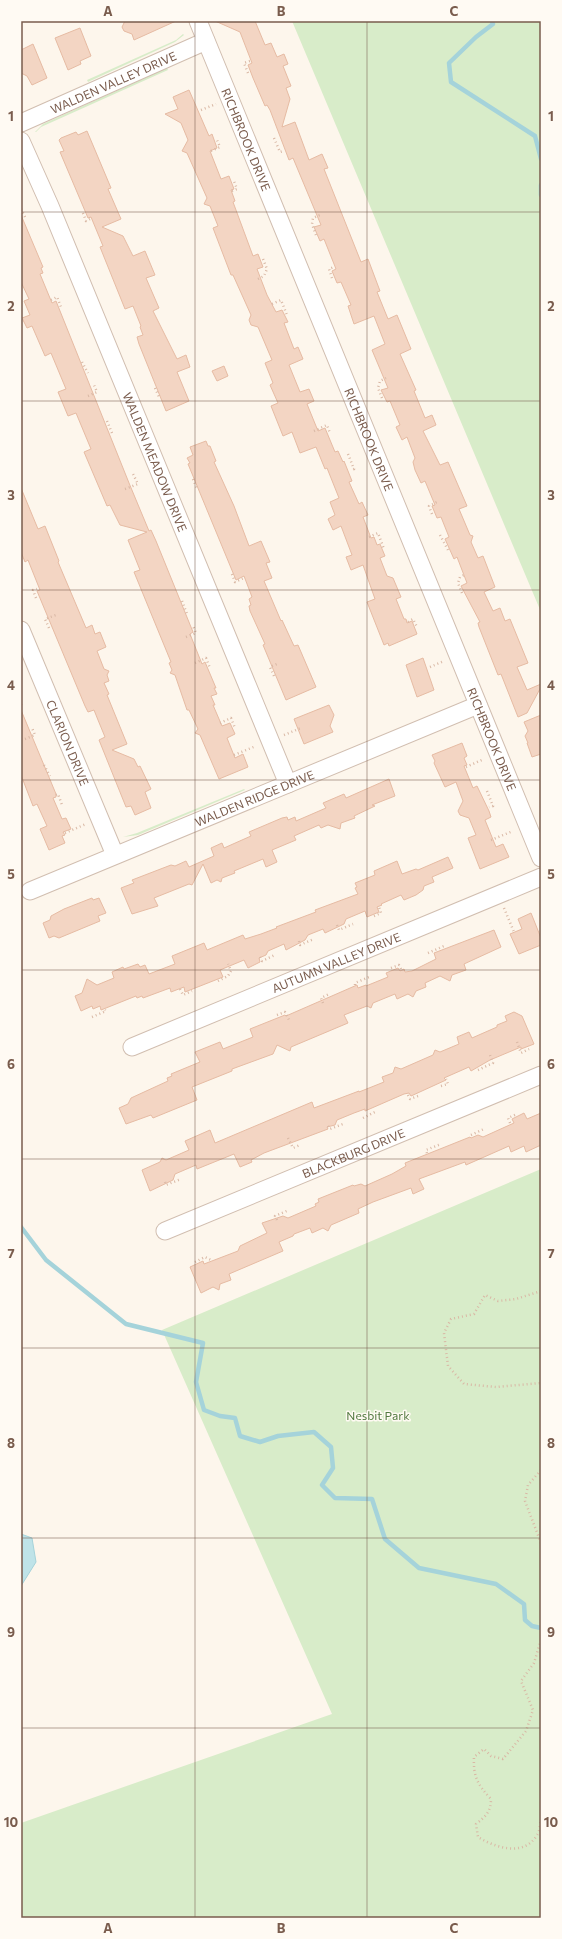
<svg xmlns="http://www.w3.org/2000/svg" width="562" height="1939" font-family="Commissioner,sans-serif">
	<rect width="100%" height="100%" fill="#fdf6ec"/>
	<path fill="#d8ecc9" d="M292,21H541V612Z
		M183,34L184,35L175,42L88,82L87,80L176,40Z
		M167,68L168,70L41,127L36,132H35L43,124Z
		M244,789L245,790L138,835L123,837L137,833Z
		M541,1169V1918H21V1823L332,1714L162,1330Z"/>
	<path fill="#bfe3e8" stroke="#a5d3da" d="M21,1534L32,1538L36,1562L21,1586Z"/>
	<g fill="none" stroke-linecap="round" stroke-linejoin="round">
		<path stroke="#a5d3da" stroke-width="4.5" d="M492,21L493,24L476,37L449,63L451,82L535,136L541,159
			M541,185V195
			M21,1227L46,1260L126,1324L203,1343L196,1382L204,1410L220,1416L235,1418L240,1436L260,1442L278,1436L314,1432L331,1447L333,1468L322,1485L335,1498L372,1499L385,1539L419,1568L496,1584L524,1604L525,1620L532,1626L541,1628"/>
	</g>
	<path fill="#f3d5c3" stroke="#e6bba3" d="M125,21H176L134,40L132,34L124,31L122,27Z
		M215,21H255L265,45L271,43L277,57L284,54L288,64L283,66L291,86L286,88L290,99L282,127L295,122L309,160L322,154L328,168L324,169L361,262L368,259L380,291L377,292L388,319L397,315L411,349L400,354L416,390L414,391L425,418L432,415L436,425L423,431L440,465L448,462L467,506L459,509L470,535L473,536L471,542L478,558L483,556L495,587L484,592L493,611L500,608L505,621L510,619L528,663L517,667L527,690L541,684V687L527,713L518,717L501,674L498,675L479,627L478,623L480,622L461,586L467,583L457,557L454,559L445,539L449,537L441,517L437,518L432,506L435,505L425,481L421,483L415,470L413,462L415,458L407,437L402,440L396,427L400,425L390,401L387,402L381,390L388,388L372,350L385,344L374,316L354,324L348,306L351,305L341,282L337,283L332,271L336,269L324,239L320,241L314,227L321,225L293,158L289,160L270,110L267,105L265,106L253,78L248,65L252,63L240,32Z
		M80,28L91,56L80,61L81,64L68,70L55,38Z
		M33,44L47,78L32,85L27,76L21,73V50Z
		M189,90L209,136L212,134L217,148L210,151L221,179L229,176L234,189L231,190L235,201L233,202L253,256L258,254L263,267L257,269L267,295L276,312L282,310L288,322L284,323L294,349L298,347L303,359L289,365L300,392L309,389L314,401L307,404L318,431L325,428L335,452L338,451L343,462L344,461L352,481L349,482L359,504L362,502L368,515L363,517L371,538L374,537L377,545L380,544L385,556L380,558L387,576L393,578L401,597L396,599L404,619H406L407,623L412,621L417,634L389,646L388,643L384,645L367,602L375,599L363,565L351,570L346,557L352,555L341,526L333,530L328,519L335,515L330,502L339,498L327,468L325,469L316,447L300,453L292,432L283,436L271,406L278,403L270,385L273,383L265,363L272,360L258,327L251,325L249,320L251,315L233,275H231L213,228L218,226L210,206L204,204L207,198L187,153L182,151L188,140L181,123L165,114L178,109L173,97Z
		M87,131L111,188L108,189L121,219L102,227L123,236L133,256L145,251L155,275L146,278L159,308L153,311L177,359L186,355L190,367L177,372L189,401L166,411L139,344L137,337L143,335L140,327L141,326L133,306L125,309L100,247L103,246L91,217L88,218L60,152L64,151L59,140L61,138L76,132L78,135Z
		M21,215L43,267L41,268L43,273L40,274L52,303L56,301L129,483L149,531L151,530L156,541L193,632L190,634L202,664L205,662L216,688H214L217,694L211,696L215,705H213L222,726L230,723L235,734L227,738L235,758L243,754L248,767L219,779L200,735L195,733L198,729L189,710H187L175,675L170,673L172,670L169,663L171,662L134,572L140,570L128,540L147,532L120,525L110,505L107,506L84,452L91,449L76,413L68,416L58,392L66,389L51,353L45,356L32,326L27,328L22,318L30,315L24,301L29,299L21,282Z
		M224,366L228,376L217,381L212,371Z
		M206,441L208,446H210L216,461L214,462L234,506L249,546L261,541L270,562L266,563L272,578L264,581L281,621L282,620L294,646L298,645L316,687L286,700L263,645L265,644L250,611L249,606L251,605L249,599L252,597L244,576L236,580L188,464L190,463L187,458L193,455L190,447Z
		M21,488L38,529L45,526L59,561L58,562L86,628L92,625L95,634L100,632L106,647L97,651L104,669L109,671L107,675L109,681L104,683L109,694L107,695L127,744L112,750L134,759L138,767L140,766L151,789L145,792L151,808L135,815L131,806L126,807L99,740L105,737L98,720L94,710L88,712L85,706L37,591L40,590L28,560L25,562L21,552Z
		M423,658L434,690L417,697L406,665Z
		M329,705L334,715L330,726L333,732L304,744L294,719Z
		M21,710L56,794V797L53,798L62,819L66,818L71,829L63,832L65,835L62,836L65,843L49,850L40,829L47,826L37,804L33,806L21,775Z
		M541,715V754L532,757L527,743H528L525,736L528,731L524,722Z
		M462,743L467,756L464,758L467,765L464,766L473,788L477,786L489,811L491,817L485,820L496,847L503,844L509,857L480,869L468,838L476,835L469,818L460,815L458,811L463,801L456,782L445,787L434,763L435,761L432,755Z
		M389,779L395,796L372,805L375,806L354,816L355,818L341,823L340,829L328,825L321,828L319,825L294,836L296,840L272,850L277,862L266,867L263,859L234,871L235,873L222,878L221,882L217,880L211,883L203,864L192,885L189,884L154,898L158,906L132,914L121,888L134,883L132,880L171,865L175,866L186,861L189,867L214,856L211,848L222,843L224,848L251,836L249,832L282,818L287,817L288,820L295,817L296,821L326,808L323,803L344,794L346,798Z
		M448,857L453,868L432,877L434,882L424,886L423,890L416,895L404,900L401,895L381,904L382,905L377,907L379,912L367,917L365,911L346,919L344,924L325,933L323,929L308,935L305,940L286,950L284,944L268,951L266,955L259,958L260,962L248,968L244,960L220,970L223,977L185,992L184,987L171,992L170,988L143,998L142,996L137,998L136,996L101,1010L100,1006L93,1009L92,1006L81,1011L75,996L82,993L87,979L97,985L114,978L112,972L123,967L124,969L138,964L140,967L145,965L149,974L175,964L172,956L204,943L207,950L243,935L245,939L261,934L277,928L276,927L316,912L315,910L358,894L355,888L357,887L355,883L375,875L374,871L397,861L402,874L416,869L418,870Z
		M92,898L93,900L99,898L106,913L98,916L100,921L59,938L54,936L49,938L43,923L50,920L51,916L64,909Z
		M531,913L541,938V945L519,954L510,934L522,929L518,919Z
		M494,930L501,947L464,964L466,970L452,975L450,981L440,976L425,983L426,987L416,991L413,997L408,994L397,999L395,994L373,1003L371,1008L367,1006L344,1015L348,1023L291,1047L290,1051L277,1045L273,1054L232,1069V1071L192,1087L197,1100L153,1118L151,1115L126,1124L119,1108L128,1104L131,1098L168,1081L167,1078L172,1076L171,1074L200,1062L195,1052L220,1042L223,1049L253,1037L250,1029L285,1015L286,1016L357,985L358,988L366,985V986L388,977L386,973L398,968L400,971L404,969L405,972L412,971L436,959L434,953Z
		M514,1012L522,1016L534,1044L521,1049V1047L490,1060L471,1071L469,1067L444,1078L446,1080L411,1096L409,1093L404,1094L365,1111V1109L354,1113L337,1120L335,1125L327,1127L328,1129L264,1153L251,1160L252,1162L240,1167L234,1154L197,1169L196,1165L175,1174L173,1180L150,1191L142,1170L160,1162L162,1158L166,1160L189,1150L185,1141L210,1130L215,1143L312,1102L314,1108L359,1091V1092L384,1082L382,1077L393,1073L395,1067L401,1069L433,1055L435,1050L440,1052L459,1044L457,1037L469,1032L472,1038L497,1027V1025L507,1021L505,1016Z
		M524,1113L527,1119L541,1113V1145L526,1152L524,1146L511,1152L509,1146L466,1165L465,1162L419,1179L424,1189L413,1194L411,1188L373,1202L358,1209L359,1213L331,1225L328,1231L323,1228L312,1233L310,1228L294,1234L293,1236L279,1242L283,1251L229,1274L231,1280L220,1284L219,1290L213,1287L201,1293L190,1267L203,1261L204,1264L238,1251L240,1246L267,1233L262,1223L283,1216L288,1218L316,1206L315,1204L319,1202L318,1199L353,1185L354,1186L361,1184L365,1186L392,1174L406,1166L405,1163L470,1137L471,1138L478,1135L483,1137L514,1123L512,1119Z"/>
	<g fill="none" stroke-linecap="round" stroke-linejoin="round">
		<defs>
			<g id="minor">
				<path id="s1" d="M198,21L541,858"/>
				<path id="s2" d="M21,123L206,41"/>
				<path id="s3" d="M21,141L50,206L288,784"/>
				<path id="s4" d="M21,630L115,855"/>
				<path id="s5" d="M30,891L478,705"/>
				<path id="s6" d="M132,1047L541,877"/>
				<path id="s7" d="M165,1231L541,1075"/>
			</g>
		</defs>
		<use href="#minor" stroke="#d1beb0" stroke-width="19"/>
		<path stroke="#d9b8a5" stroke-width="2.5" stroke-dasharray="1 3" stroke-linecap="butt" d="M248,73L244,63L250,61
			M201,110L216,104
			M274,138L280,152L283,151
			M211,151L220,147L217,140
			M232,191L237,189L234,181
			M21,209L25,217
			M83,213L86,221L90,219
			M316,235L312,224L313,218L320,215
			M332,278L329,269L334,267
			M258,279L264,276L267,269L263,259
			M51,300L57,297L61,307
			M272,304L281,300L287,315
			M82,362L88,373
			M155,388L160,399
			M88,396L97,392L94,385
			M382,398L378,388L380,381L386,378
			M107,421L112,433
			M314,431L327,425L330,433
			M348,454L354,469L351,470
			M193,479L197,489
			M125,489L138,484L133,474
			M432,514L429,506L437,502
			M440,535L448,550
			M369,537L378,533L384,549
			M232,574L235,582L244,578
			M462,593L458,583L460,577L466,574
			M36,598L33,590L37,589
			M182,601L187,614
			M408,622L413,619L417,627
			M49,628L45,619L56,615
			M186,637L196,633L193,626
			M195,663L206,658L210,668
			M430,667L444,661
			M274,676L270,667L279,663
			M21,704V708
			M220,723L231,718L235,728
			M284,735L301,728
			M25,739L35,735L32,728
			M234,755L256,746
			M44,765L50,776
			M466,767L484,759
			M487,791L493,806L489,807
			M56,795L58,794L62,805
			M65,833L86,824
			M491,840L513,831
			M504,908L514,932
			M374,916L381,913L379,907
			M337,925L339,930L353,924
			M299,941L300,945L314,939
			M428,953L444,946
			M260,957L262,961L275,955
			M391,968L399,965L401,969
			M218,981L228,976L231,971L228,964
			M355,985V983L369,977
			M180,989L183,995L192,991
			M323,1003L321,998L329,994
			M277,1015L285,1012L290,1022
			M92,1017L106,1011L105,1010
			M517,1042L521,1053L529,1049
			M478,1070L493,1063L490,1055
			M441,1086L448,1084L446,1079
			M408,1095L410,1099L418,1096
			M363,1118L377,1111
			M510,1123L508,1118L517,1114
			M328,1126L330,1129L343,1124
			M471,1135L484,1129
			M288,1138L293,1148L300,1145
			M427,1153L426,1150L441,1144
			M165,1182L166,1185L181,1179
			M277,1220L275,1216L289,1210
			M195,1262L205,1257L211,1260
			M541,1291L516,1299L498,1301L485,1295L474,1314L451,1319L444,1333L448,1366L464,1384L496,1387L541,1383
			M541,1470L528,1485L525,1501L541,1543
			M541,1640L534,1663L521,1681L533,1710L526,1731L503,1759L491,1756L484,1749L474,1757C473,1777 478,1785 491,1799C491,1812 485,1817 476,1824L478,1837C496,1848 524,1857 537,1835C540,1831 540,1824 541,1819"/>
		<use href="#minor" stroke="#fff" stroke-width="17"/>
	</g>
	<path fill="none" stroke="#7a5c4d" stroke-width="1" stroke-opacity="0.55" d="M195,21V1918M367,21V1918M21,212H541M21,401H541M21,590H541M21,780H541M21,970H541M21,1159H541M21,1348H541M21,1538H541M21,1728H541"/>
	<g text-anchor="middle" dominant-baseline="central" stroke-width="3" stroke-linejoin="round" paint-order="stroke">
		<g font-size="12" fill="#7a5c4d" stroke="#fffaf3">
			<text stroke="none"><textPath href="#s2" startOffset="101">WALDEN VALLEY DRIVE</textPath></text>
			<text stroke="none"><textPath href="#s1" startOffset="128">RICHBROOK DRIVE</textPath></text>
			<text stroke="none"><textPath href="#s1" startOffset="452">RICHBROOK DRIVE</textPath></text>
			<text stroke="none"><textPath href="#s3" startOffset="348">WALDEN MEADOW DRIVE</textPath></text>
			<text stroke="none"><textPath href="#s1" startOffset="776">RICHBROOK DRIVE</textPath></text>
			<text stroke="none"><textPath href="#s4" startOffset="122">CLARION DRIVE</textPath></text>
			<text stroke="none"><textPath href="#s5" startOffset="243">WALDEN RIDGE DRIVE</textPath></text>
			<text stroke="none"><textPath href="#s6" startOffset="221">AUTUMN VALLEY DRIVE</textPath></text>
			<text stroke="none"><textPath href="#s7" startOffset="204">BLACKBURG DRIVE</textPath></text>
		</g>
		<g font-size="12" fill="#537a41" stroke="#fffaf3">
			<text x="378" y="1415">Nesbit Park</text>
		</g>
	</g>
	<rect width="562" height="1939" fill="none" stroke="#fffaf3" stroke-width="44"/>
	<rect x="22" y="22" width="518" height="1895" fill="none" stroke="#7a5c4d" stroke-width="1.5"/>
	<g font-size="13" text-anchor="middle" font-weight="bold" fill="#7a5c4d">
		<text x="108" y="16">A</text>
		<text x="281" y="16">B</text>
		<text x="454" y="16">C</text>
		<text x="11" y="121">1</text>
		<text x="551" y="121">1</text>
		<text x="11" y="311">2</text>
		<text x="551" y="311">2</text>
		<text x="11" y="500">3</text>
		<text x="551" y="500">3</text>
		<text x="11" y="690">4</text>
		<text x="551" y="690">4</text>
		<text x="11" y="879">5</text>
		<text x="551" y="879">5</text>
		<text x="11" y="1069">6</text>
		<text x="551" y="1069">6</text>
		<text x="11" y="1258">7</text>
		<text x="551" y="1258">7</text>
		<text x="11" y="1448">8</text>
		<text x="551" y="1448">8</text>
		<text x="11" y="1637">9</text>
		<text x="551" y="1637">9</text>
		<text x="11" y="1827">10</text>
		<text x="551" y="1827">10</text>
		<text x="108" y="1933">A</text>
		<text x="281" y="1933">B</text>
		<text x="454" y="1933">C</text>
	</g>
</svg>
